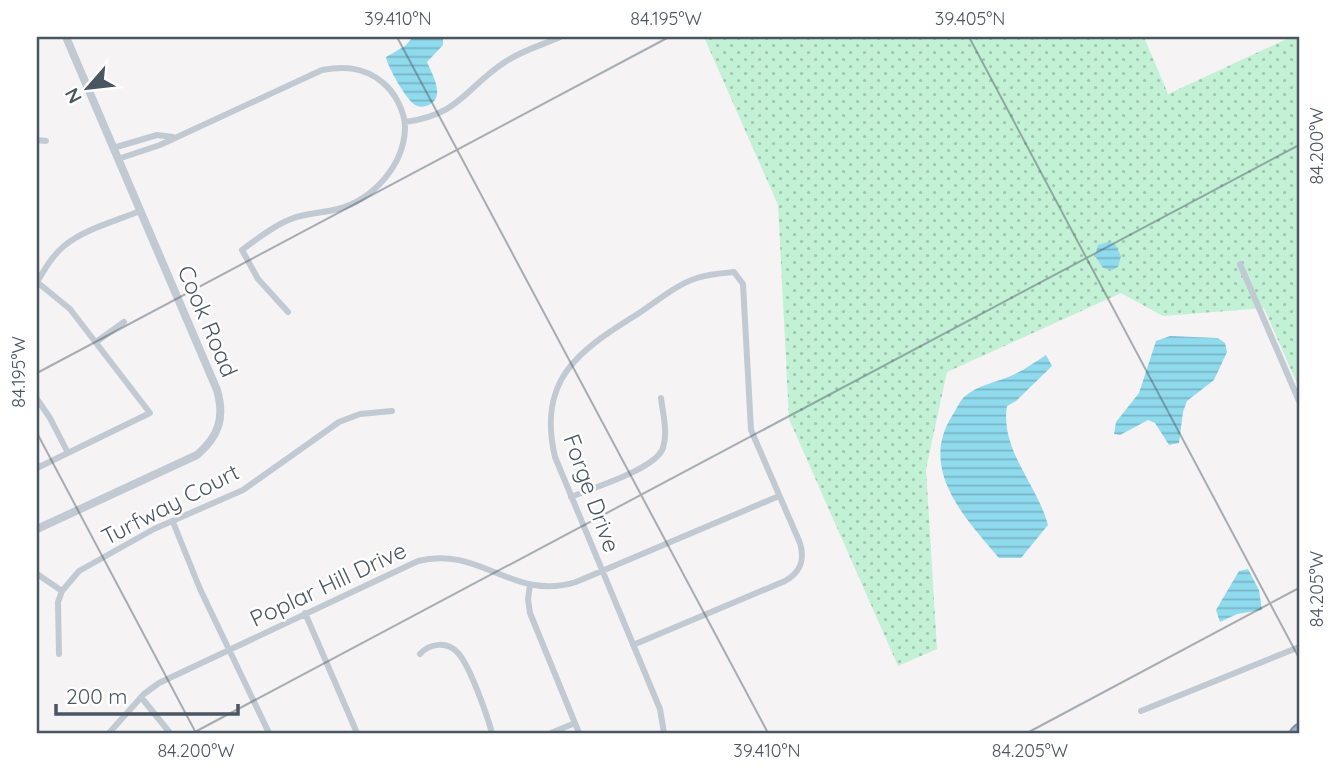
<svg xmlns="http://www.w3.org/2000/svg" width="1336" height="770" font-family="Quicksand,sans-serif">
	<defs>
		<pattern id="grass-dots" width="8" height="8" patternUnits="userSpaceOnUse" patternTransform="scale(1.75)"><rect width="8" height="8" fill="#c3f1d5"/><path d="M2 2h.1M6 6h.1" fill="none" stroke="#a0c6b0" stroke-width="1.8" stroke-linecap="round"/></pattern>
		<pattern id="water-rules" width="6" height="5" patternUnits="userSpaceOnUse" patternTransform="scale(1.75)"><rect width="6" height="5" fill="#90daee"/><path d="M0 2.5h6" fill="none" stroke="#78b4c4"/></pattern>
	</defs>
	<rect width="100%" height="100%" fill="#f5f3f3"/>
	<path fill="url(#grass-dots)" d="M704,37H1144L1168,94L1291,37H1299V388L1264,308L1163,316L1121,293L947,372L926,469L937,649L898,666L789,419L778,205Z"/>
	<path fill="url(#water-rules)" d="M413,37H443V45L427,62C433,76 447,99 426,106C422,107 419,107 415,105C406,99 388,68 386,57L405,46Z
		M1108,242L1115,244L1121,256L1118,267L1112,270L1103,268L1095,256L1098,245Z
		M1170,336L1218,338L1225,343L1227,352L1214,380L1187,401L1183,412L1179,443L1169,445L1155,423L1148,420L1120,435L1114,434L1116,422L1139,393L1156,341Z
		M1046,355L1052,366L1016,401L1007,406C1000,450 1037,484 1048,525L1021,558H999C966,519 918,470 952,416C956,410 959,402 964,397C977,385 998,382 1013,375C1024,370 1035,362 1046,355Z
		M1248,569L1259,590L1262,610L1237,614L1220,622L1216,610L1239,571Z"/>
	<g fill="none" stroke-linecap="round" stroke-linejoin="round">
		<defs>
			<path id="trunk" d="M1296,733L1299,730"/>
		</defs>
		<use href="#trunk" stroke="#7690ad" stroke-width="14"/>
		<path stroke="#c1cad2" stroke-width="6" d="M405,122C460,115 465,88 505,62C521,51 542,45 560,37
			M37,140L46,141
			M113,148L157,135L173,137
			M118,159L160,145L322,70C344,66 364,67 382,82C395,92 405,112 405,128C404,165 374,199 338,209C323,213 306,213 291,219C273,226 257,239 242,250L258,279L288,312
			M1240,264L1299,401
			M96,342L124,322
			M37,399L50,418L68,453
			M37,468L150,413L70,309L37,282C45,269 52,256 64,246C84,229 116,221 140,211
			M571,497C592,488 656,469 663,448C668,433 663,414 661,398
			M173,522L200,589L269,733
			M37,574L62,591
			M530,585L528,599L530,613L579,733
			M305,613L357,733
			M633,645L785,581C801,572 805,560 800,543L751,430L743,284L734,272C722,273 708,274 697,278C675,285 655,303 636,315C578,351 537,380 555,457L660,709L664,733
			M59,654L58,602L62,591L79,571L154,529L243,490L339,422L360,414L392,411
			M420,654C430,643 447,641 458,653C470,666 487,715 492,733
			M141,697L170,733
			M1141,711L1299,647
			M109,733L144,694L159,683L418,561C480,545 513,602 576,582L779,496
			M551,733L575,723"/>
		<path stroke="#c1cad2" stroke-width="8" d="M37,529L197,455C219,436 225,418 217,390L66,37"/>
		<use href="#trunk" stroke="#9fb4c9" stroke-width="10"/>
	</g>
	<path fill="none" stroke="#4a5661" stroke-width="2" stroke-opacity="0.45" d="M397,37L768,733M969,37L1299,658M37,373L669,37M37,433L196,733M193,733L1299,145M1027,733L1299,588"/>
	<g text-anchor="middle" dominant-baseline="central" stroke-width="5" stroke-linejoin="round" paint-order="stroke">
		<g font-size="23" fill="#4a5661" stroke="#fff">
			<text transform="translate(208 321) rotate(67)">Cook Road</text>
			<text transform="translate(592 493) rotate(70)">Forge Drive</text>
			<text transform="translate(170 504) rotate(-27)">Turfway Court</text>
			<text transform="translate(328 584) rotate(-25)">Poplar Hill Drive</text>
		</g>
	</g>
	<rect width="1336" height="770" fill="none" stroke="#ffffff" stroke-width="77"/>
	<g transform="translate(88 88) rotate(242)" stroke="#ffffff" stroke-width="5" paint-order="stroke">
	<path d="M0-5L12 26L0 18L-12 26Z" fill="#4a5661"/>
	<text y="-10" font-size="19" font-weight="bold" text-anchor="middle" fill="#4a5661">N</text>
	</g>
	<path d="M56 704v10h182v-10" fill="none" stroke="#4a5661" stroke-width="3.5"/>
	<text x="66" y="704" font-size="21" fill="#4a5661" stroke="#ffffff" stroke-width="5" paint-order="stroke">200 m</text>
	<rect x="38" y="38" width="1260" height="694" fill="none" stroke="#4a5661" stroke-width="2.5"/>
	<g font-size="18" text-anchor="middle" fill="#4a5661">
		<text x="398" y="25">39.410°N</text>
		<text x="666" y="25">84.195°W</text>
		<text x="970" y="25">39.405°N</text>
		<text transform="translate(1317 146) rotate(-90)" y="6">84.200°W</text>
		<text transform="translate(19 372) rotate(-90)" y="6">84.195°W</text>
		<text transform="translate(1317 589) rotate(-90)" y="6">84.205°W</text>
		<text x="196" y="757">84.200°W</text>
		<text x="767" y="757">39.410°N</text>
		<text x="1030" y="757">84.205°W</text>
	</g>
</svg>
